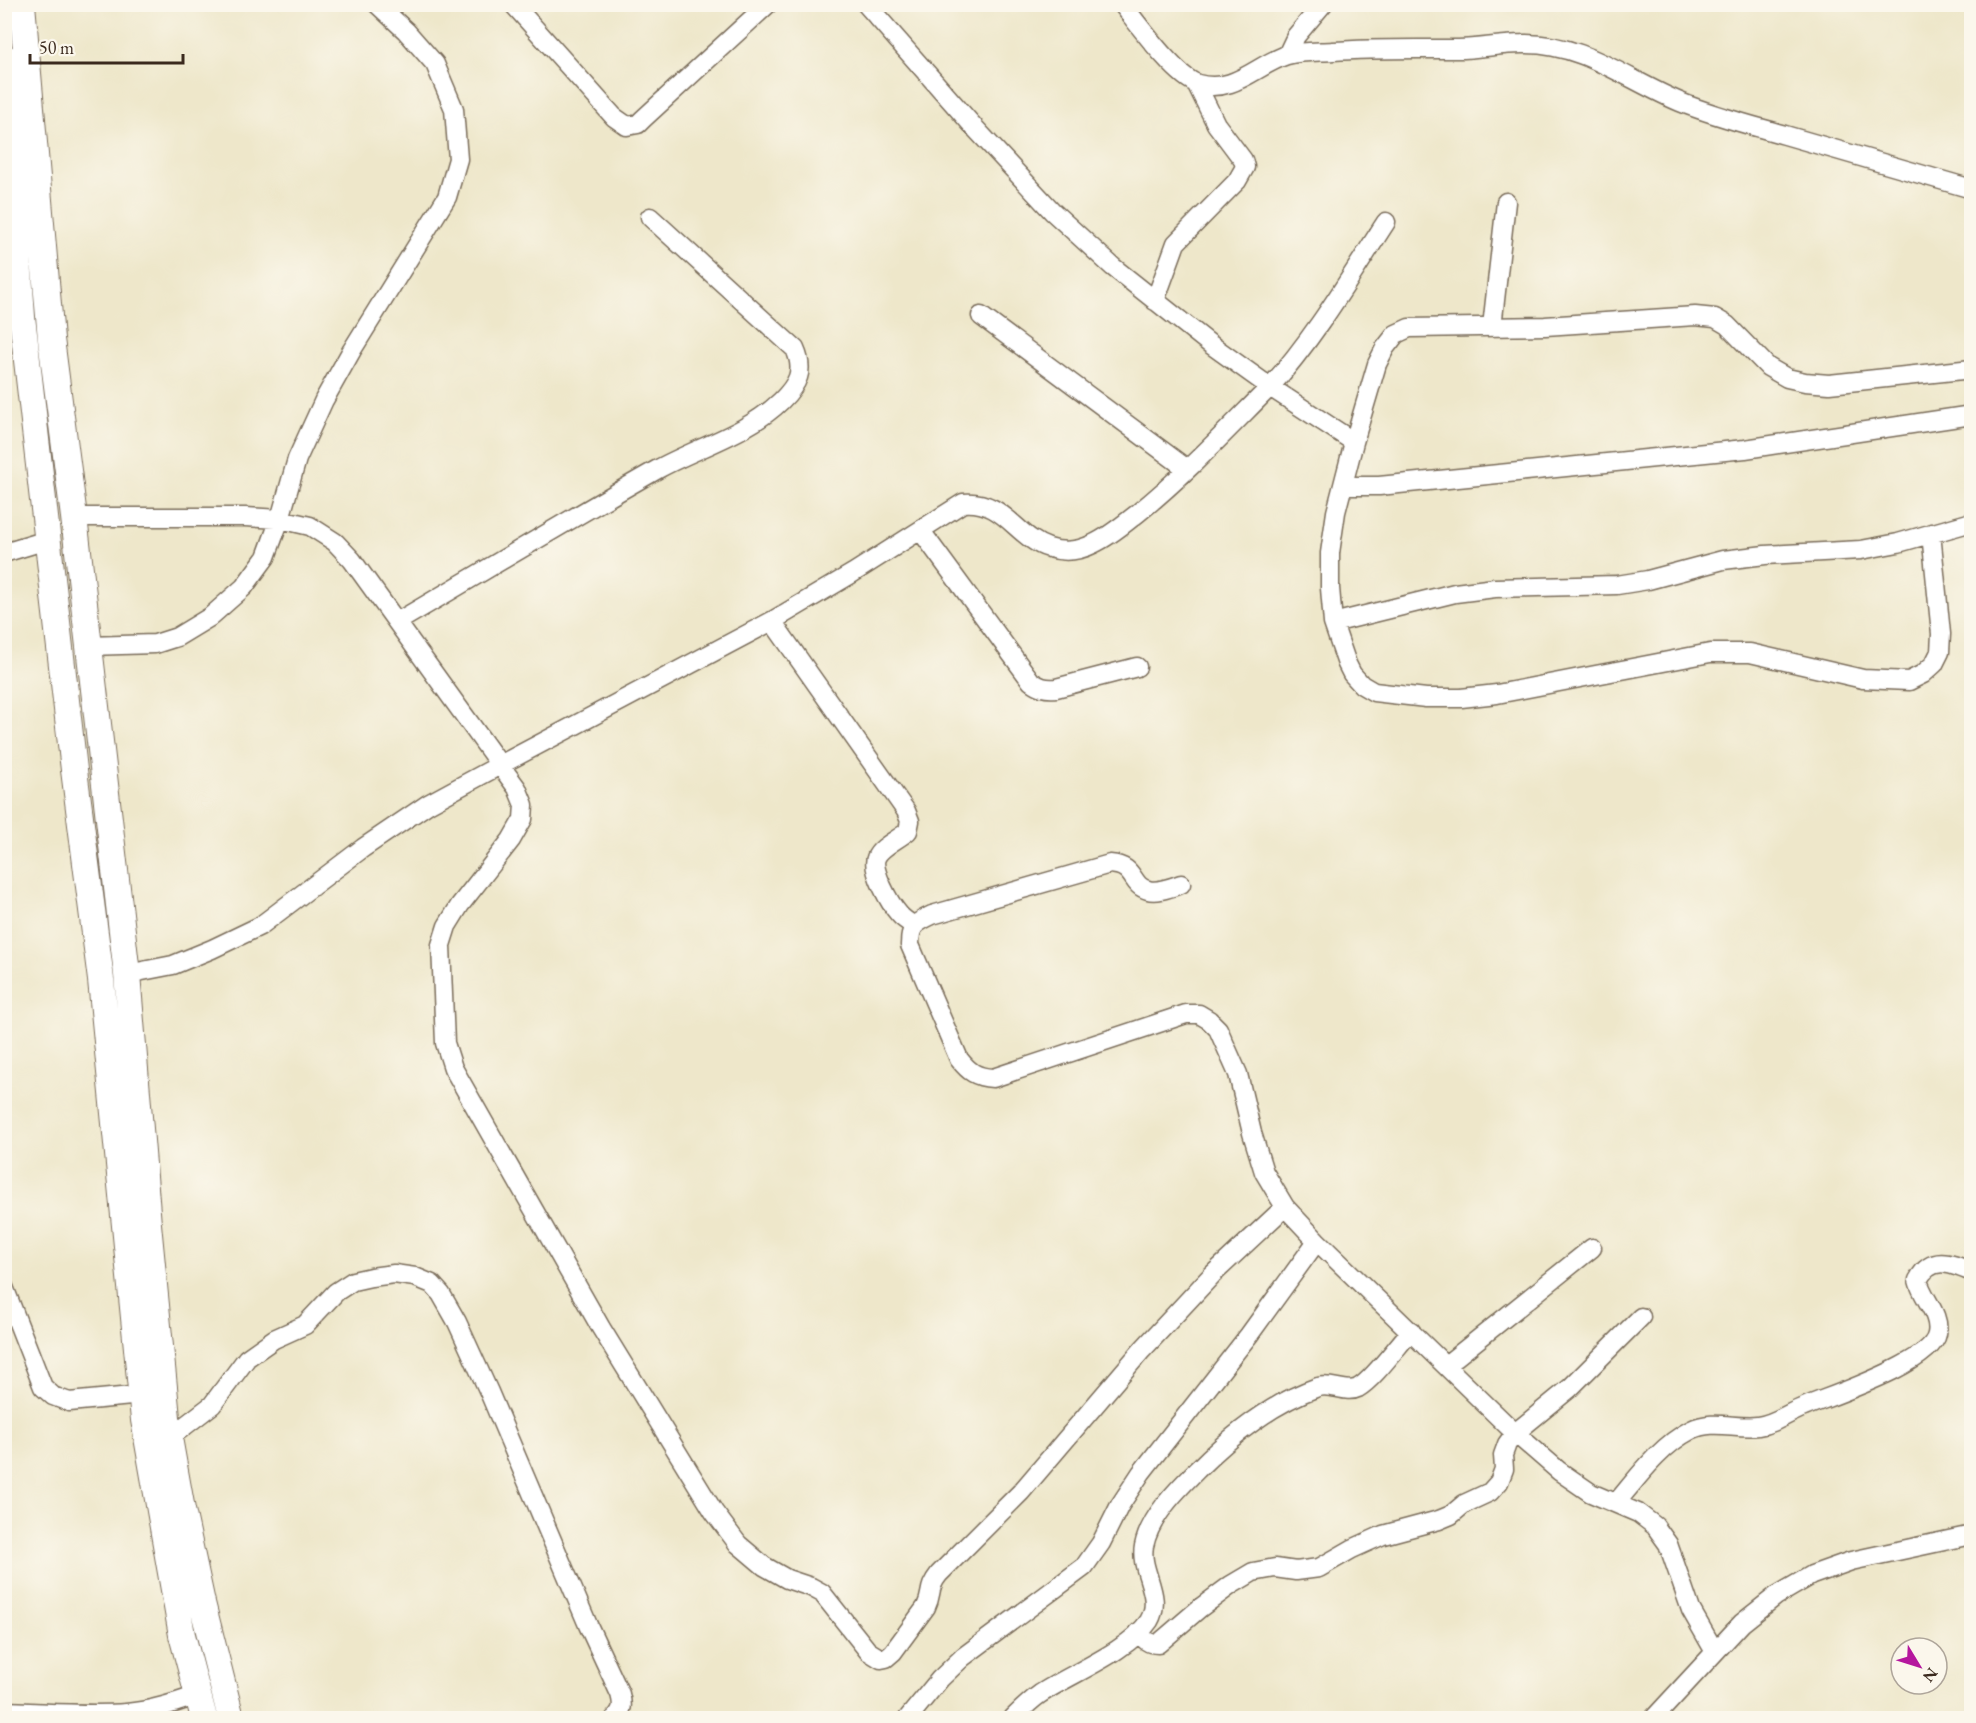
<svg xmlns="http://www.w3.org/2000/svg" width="1976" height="1723" font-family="'EB Garamond',serif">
	<rect width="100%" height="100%" fill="#fbf7ec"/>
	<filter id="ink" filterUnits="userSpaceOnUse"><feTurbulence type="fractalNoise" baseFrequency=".0167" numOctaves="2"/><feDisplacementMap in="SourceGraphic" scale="12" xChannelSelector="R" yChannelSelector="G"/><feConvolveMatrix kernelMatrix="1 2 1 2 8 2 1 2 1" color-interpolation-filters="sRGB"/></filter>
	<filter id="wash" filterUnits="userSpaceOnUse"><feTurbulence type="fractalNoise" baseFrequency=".008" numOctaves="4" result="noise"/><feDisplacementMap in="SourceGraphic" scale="24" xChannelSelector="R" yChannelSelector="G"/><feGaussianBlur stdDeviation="1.35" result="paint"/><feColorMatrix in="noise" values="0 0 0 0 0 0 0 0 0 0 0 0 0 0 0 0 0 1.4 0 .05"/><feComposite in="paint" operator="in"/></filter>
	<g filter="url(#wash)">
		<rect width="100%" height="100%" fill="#eee7ca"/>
	</g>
	<g filter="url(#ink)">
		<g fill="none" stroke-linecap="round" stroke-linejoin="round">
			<defs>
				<path id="street" d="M513,4L614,117L627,126L638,124L643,119L768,4
					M866,4L974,127L1053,212L1113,267L1210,344L1270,387C1315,337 1349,279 1386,222
					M1122,4C1138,24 1176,77 1198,84C1234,94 1256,65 1287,55C1302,51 1319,52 1333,51C1375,48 1416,49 1458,49C1479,49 1501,44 1522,44C1582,42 1627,80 1680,102C1714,116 1750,125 1785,135C1847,153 1909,171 1972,189
					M1287,55L1296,36L1323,4
					M1155,301L1176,243L1237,181L1245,167L1243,160L1216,124L1196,83
					M981,316L1187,469
					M1492,327L1506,202
					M1343,486H1379L1745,449L1972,415
					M74,517H245L280,519L310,526L335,542L352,560L500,765L772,621L853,573L963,503C1004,499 1016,538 1049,548C1065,553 1079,551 1093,544C1109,537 1124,524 1138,513C1185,475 1227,430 1270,387L1354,442
					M921,531L1031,681C1039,687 1045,689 1056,688L1137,667
					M1931,533L1941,634L1940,652L1934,664L1923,674L1909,681L1863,679L1750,653H1710L1497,694L1461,698H1426L1374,692L1362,685L1352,674L1347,664L1333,623L1330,588V553L1336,512L1354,442L1377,364L1385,348L1396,334L1409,328L1545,326L1695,316L1715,318L1727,325L1768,367L1787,378L1805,382L1829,384L1972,369
					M4,553L47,540
					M772,621L906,811L910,821L908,831C899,839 880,847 876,858C871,870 890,904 899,914C903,919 908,922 913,925
					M397,622C484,571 570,519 658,469C698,447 747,434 781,401C798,384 805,371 795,349L650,217
					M1333,623L1455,593L1495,588L1617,585L1648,580L1723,560L1765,555L1861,550L1898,543L1972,522
					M88,646L155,644L177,637L210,617L244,587L266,557L280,519L297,459L324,400L352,350L447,197L458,159L454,109L435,64L406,31L377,4
					M1181,884C1172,887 1157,893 1148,890C1129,885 1137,866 1110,864L932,915C915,923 910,926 910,945L959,1059C969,1072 976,1077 993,1078L1186,1014H1199L1209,1020L1218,1029L1238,1074L1252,1133L1264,1172L1285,1207L1317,1241L1515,1433L1559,1471L1591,1493L1638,1513L1655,1526L1668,1544L1691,1610L1715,1652
					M127,974L173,965L212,949L260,926L363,848L428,804L500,765L517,788L524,805L523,819L511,840L460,905L447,926L441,945L445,1043L453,1068L601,1328L714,1512L738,1544L764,1566L787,1579L811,1587L822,1593L868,1651L881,1659L886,1658L893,1652L926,1607C933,1593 927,1589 939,1574L1021,1492L1142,1350L1212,1275L1285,1207
					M4,1287L43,1387L53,1396L69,1402L142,1395
					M1446,1365L1592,1248
					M169,1438L212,1405L247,1358L274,1339L305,1325L336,1292L353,1281L371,1277L394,1274L415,1277L432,1284L441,1294L457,1322L489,1392L588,1625L620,1694C623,1705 623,1710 615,1718
					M1616,1503C1638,1477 1660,1446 1691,1430C1713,1419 1735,1429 1758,1426C1775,1424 1788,1413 1804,1407C1830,1396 1932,1363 1937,1334C1941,1314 1922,1298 1918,1280C1931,1255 1950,1263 1972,1272
					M1139,1632C1144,1640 1148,1644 1158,1644L1200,1608L1231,1585L1253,1572L1275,1568L1296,1571L1319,1568L1352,1549L1383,1535L1439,1520L1451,1515L1464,1504L1490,1492L1499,1482L1504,1469L1503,1455L1507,1444L1515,1433L1570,1388L1641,1317
					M4,1711C45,1712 85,1716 126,1713C151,1711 175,1703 198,1695
					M908,1718L940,1679L963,1657L1084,1567L1101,1543L1120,1505L1141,1473L1249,1335L1317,1241
					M1013,1718C1021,1710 1030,1701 1040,1694C1070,1674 1129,1651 1149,1621C1164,1596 1139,1571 1144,1546C1150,1516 1178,1489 1199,1468C1231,1436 1274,1402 1318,1387C1332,1383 1346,1394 1358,1388C1373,1380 1398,1345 1411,1331
					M1654,1718L1742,1623L1776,1596L1812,1575L1851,1561L1972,1535"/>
				<path id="secondary" d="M22,4L51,339L74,517L127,974L148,1224L169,1438L182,1510L202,1603L231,1718
					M4,57L22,317L74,770L101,980L144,1420L182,1635L204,1718"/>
			</defs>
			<use href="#street" stroke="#7a6c5a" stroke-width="21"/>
			<use href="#secondary" stroke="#7a6c5a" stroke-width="28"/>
			<use href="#street" stroke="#fff" stroke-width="18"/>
			<use href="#secondary" stroke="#fff" stroke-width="26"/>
		</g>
	</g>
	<rect width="1976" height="1723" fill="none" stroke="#fbf7ec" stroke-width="24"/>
	<g transform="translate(1919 1666) rotate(128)"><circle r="28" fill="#fbf7ec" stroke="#aea59a" stroke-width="1.5"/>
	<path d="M0-4.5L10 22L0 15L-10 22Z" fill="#b5179e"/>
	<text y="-9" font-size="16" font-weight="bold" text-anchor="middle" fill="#3b2a1e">N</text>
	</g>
	<path d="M30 54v9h153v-9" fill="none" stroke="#3b2a1e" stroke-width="3"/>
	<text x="39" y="54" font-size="18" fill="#3b2a1e" stroke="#fbf7ec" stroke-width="4.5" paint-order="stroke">50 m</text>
</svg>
